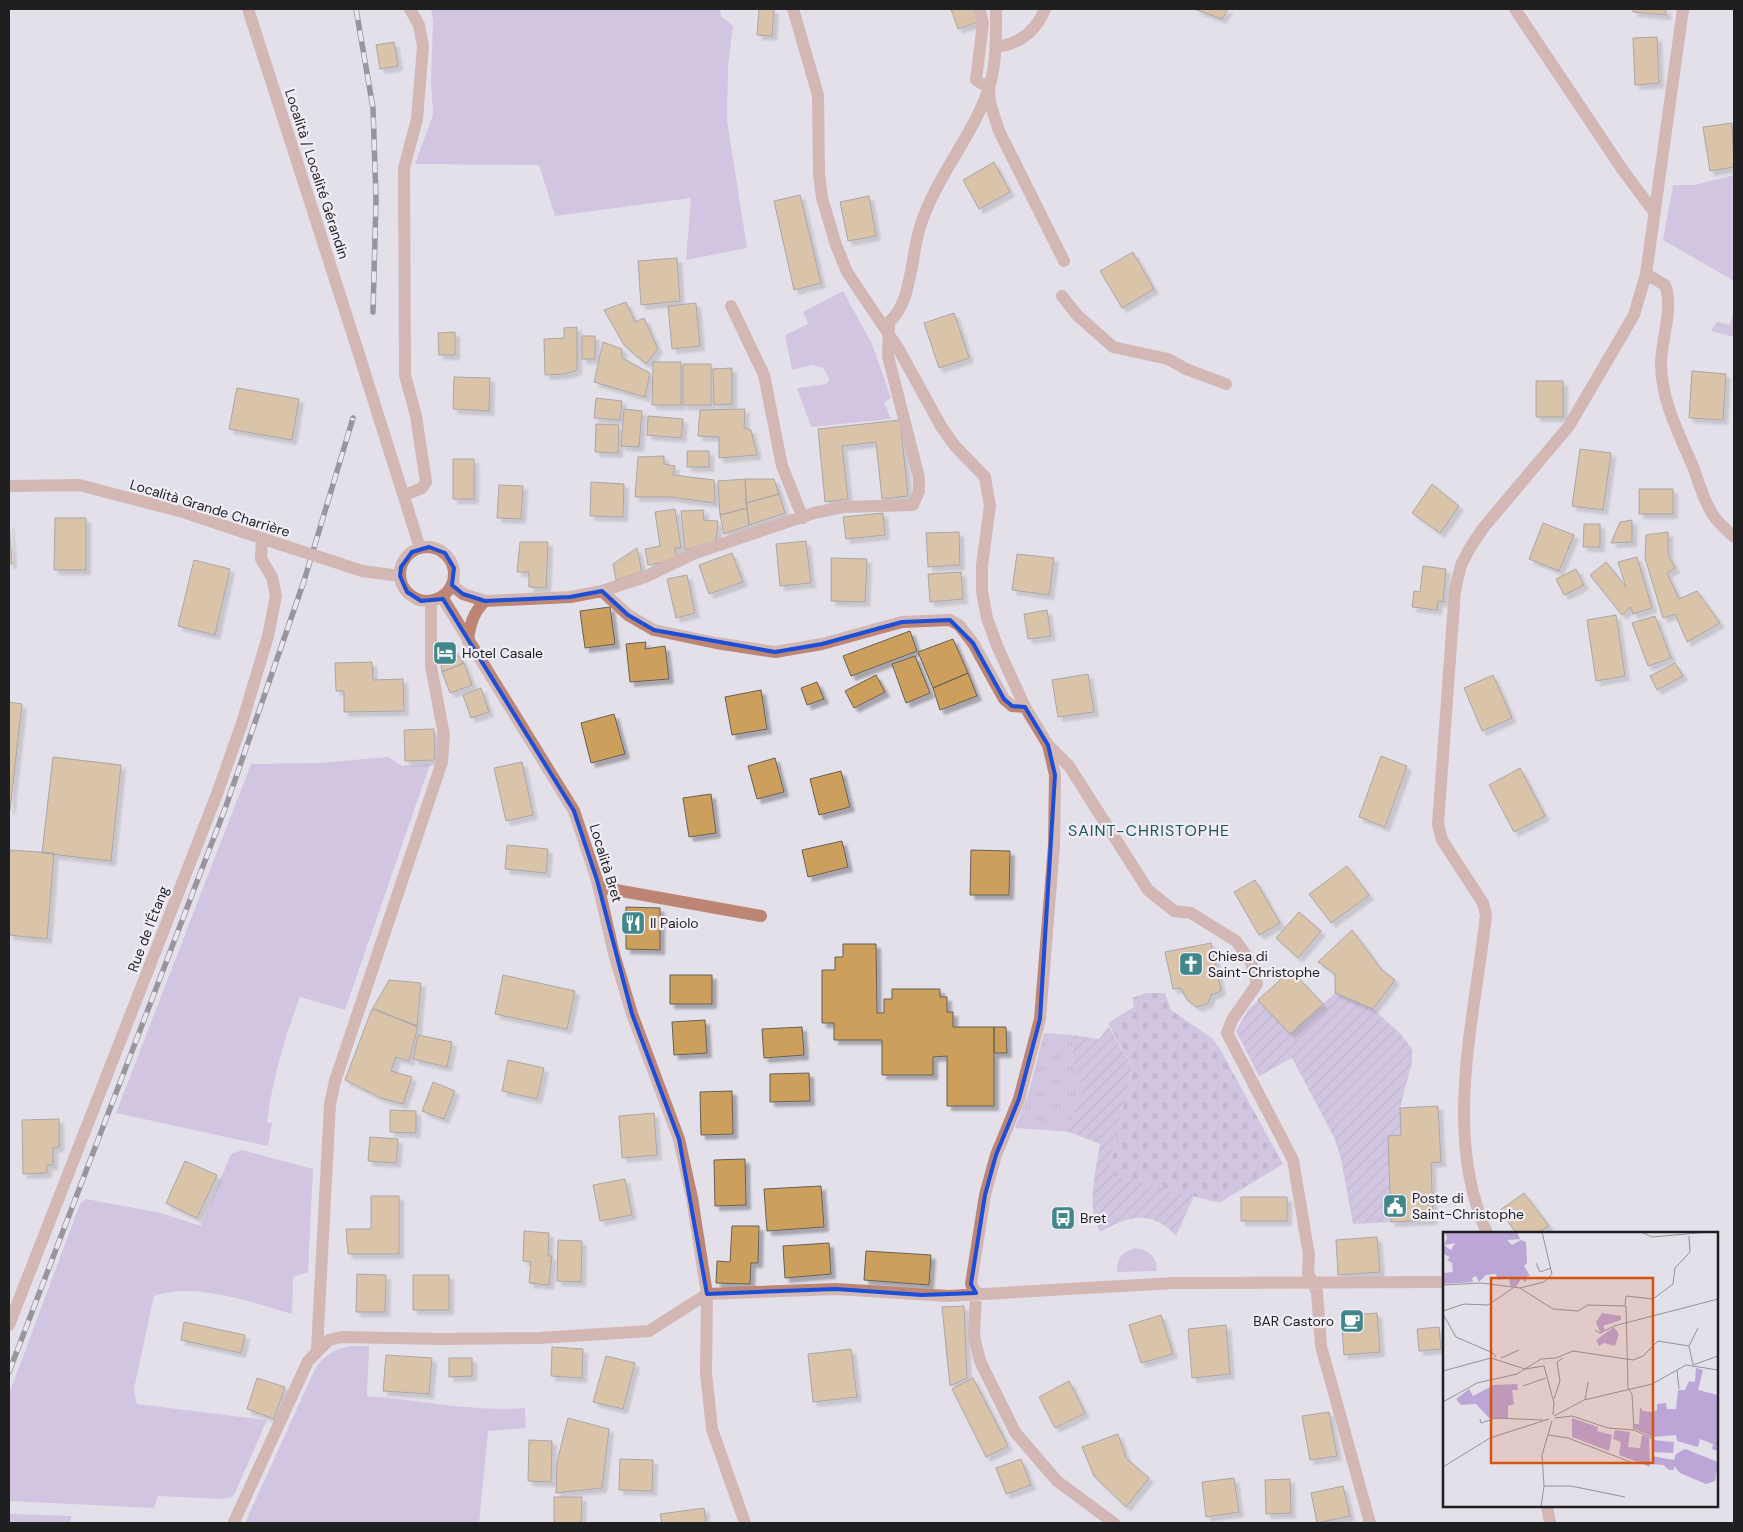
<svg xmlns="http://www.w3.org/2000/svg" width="1743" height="1532" font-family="'DM Sans',sans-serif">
	<defs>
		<pattern id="cemetery-stones" width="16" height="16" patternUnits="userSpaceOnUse" patternTransform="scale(1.25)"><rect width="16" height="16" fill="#bca5d7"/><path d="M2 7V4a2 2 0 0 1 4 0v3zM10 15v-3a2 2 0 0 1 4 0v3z" fill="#9886ae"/></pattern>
		<pattern id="park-tufts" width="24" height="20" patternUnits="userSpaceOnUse" patternTransform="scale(1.25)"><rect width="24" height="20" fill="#bca5d7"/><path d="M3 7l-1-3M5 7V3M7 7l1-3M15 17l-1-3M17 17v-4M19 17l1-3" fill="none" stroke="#9886ae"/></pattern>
		<pattern id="garden-furrows" width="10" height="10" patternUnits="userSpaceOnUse" patternTransform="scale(1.25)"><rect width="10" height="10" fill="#bca5d7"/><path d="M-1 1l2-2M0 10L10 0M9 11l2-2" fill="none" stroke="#9886ae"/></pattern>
		<filter id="shadow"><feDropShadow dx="4.5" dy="4.5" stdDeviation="1" flood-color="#0004"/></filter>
	</defs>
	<rect width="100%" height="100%" fill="#e4e0e9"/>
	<path fill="#bca5d7" d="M431,9H720L721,16L733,26L728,66L727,121L747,248L686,260L691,198L555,216L539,165L415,164L433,115L431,80L433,21Z
		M1734,175V281L1663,240L1673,185H1695Z
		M843,291L872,344L891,398L884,402L891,419L811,427L797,388L826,384L830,380L823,368L812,365L792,370L785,335L808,324L803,312Z
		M1734,309V337L1711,331L1717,322L1730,325Z
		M388,757L402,766L430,764L345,1010L300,997C284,1040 273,1077 267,1122L272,1123L268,1146L116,1113L251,764L319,763Z
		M242,1150L313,1169L308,1272L293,1277L292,1314C255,1303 191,1281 154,1296L134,1389L137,1404L267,1420L235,1493L232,1497L223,1499L158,1496L154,1508L9,1501V1394L80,1204L86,1199L161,1213L201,1226L231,1154Z
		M1136,1248C1149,1250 1157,1257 1157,1271L1117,1272C1116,1259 1123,1251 1136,1248Z
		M350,1346H369L367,1396C420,1400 473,1412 525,1408L526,1428L488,1431L479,1523H245L315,1369C324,1355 333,1350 350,1346Z
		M9,1514L71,1516V1523H9Z"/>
	<path fill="url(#cemetery-stones)" d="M1146,993H1165L1171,1010L1212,1038L1220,1049L1283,1164L1219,1203L1108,1174L1132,1067L1108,1023L1134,1007L1132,998Z"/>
	<path fill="url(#park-tufts)" d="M1044,1033L1072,1035L1073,1060L1081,1093L1074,1115L1072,1132L1015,1128L1029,1091Z"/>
	<path fill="url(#garden-furrows)" d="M1335,993L1373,1009L1401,1034L1412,1049V1062L1400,1108L1401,1135L1388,1136L1391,1222L1353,1224L1341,1159L1334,1137L1292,1058L1259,1076L1236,1031L1248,1010L1258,1000L1290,1034Z
		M1109,1027L1132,1067L1108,1174L1194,1196L1176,1236C1152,1210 1128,1215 1101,1232C1085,1211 1096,1168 1100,1144L1064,1130L1074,1115L1081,1093L1073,1060L1072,1035L1099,1039Z"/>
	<path fill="#cd9f5c" stroke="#656059" filter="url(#shadow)" d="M759,9H774L772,36L757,35Z
		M951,9H974L978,22L958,29Z
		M1194,9H1228L1222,19Z
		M1633,9H1666V15L1633,12Z
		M1657,37L1659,83L1635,85L1633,38Z
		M394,42L398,66L380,69L376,45Z
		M1732,123L1734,167L1710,171L1703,127Z
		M994,162L1010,192L979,209L963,180Z
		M800,195L821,283L794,290L774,201Z
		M869,196L876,236L848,241L840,202Z
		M1133,252L1154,289L1122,308L1100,271Z
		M677,258L680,301L641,305L638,261Z
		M626,302L635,322L644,318L658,349L646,364L624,345L604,310Z
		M696,303L700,346L672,349L668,306Z
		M954,313L969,358L939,368L924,323Z
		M577,327V370L565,374L545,375L544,339L564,338V328Z
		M455,332V355H439L438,333Z
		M582,336H595V359H582Z
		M603,342L622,349V358L650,373L645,397L594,382Z
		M653,362H681V405H652Z
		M683,364H711V405H683Z
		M732,368V404L714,405L713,369Z
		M1692,371L1726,374L1723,420L1689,418Z
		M454,377L490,378L489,411L453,409Z
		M1536,381H1563V417H1536Z
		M237,388L299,399L292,440L229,429Z
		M596,398L622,401L620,420L594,418Z
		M624,409L642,411L639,447L621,446Z
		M745,409L744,428L751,430L757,455L719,458V437L698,436L700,410Z
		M648,416L683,419L681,438L647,435Z
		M900,420L908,496L882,499L876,442L842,446L848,499L825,502L818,429Z
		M596,424L619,425L618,453L595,452Z
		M1580,449L1611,453L1603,510L1572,506Z
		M687,451H709V467H687Z
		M664,456V464L675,466L673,475L714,480L715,503L671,497H635L638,457Z
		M453,459H474V499H453Z
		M745,479H774L779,494L746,503Z
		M745,479L747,508L720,515L718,481Z
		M591,482L624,484L623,517L590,516Z
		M1432,484L1459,506L1440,533L1412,513Z
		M499,485L523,486L521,519L497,518Z
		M1639,489H1673V514H1639Z
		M779,494L785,513L749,525L746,503Z
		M747,508L749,525L724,534L720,515Z
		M675,509L681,548H675L677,560L648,565L645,549L660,546L655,512Z
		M704,510L703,520L718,521L716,541L685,550L681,511Z
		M883,513L885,535L846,539L843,517Z
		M55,518H86V570H54Z
		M1632,520V542L1611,543L1620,522Z
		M9,523L12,564H9Z
		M1543,523L1574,535L1559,571L1529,559Z
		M1584,524H1600V547H1583Z
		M959,532L960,565L928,567L926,533Z
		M1668,532V554L1675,568L1667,573L1679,599L1697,591L1720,623L1687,642L1675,614L1663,618L1645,558L1646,535Z
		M806,541L811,583L780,586L776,544Z
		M520,542H548L546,588L529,587V572H517Z
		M637,548L642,572L616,580L613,564Z
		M732,553L743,582L709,594L699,565Z
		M1017,554L1054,558L1049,595L1012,590Z
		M1637,557L1652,608L1633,614L1631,607L1622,615L1590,575L1606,562L1626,587L1618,562Z
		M831,558L867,559L865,602L831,601Z
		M194,560L230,569L215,635L178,626Z
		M1423,566L1446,569L1443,602L1438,601L1437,610L1412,607L1414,591L1420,592Z
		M1576,569L1584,585L1564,595L1556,579Z
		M961,572L963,599L930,602L928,574Z
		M687,575L695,613L676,618L667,579Z
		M610,607L615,644L585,648L580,611Z
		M1047,610L1051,636L1028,639L1024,614Z
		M1616,615L1625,676L1596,681L1587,620Z
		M1655,616L1671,658L1648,666L1632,623Z
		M910,631L917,651L851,676L843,656Z
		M953,639L968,673L933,688L918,652Z
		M646,642L645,649L665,646L669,679L630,682L626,644Z
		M451,647L464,663L442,672L439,650Z
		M915,656L930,693L906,703L892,664Z
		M372,662L373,680L403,679L404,711L344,712V691H336L335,663Z
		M464,663L472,685L450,693L442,672Z
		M1675,663L1683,676L1657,690L1650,676Z
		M968,673L977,696L940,710L933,688Z
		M1088,674L1094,712L1058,717L1052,680Z
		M876,675L885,692L854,708L845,691Z
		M1493,675L1512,718L1482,731L1464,688Z
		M817,682L824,699L807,705L801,688Z
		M481,688L489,712L471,718L463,695Z
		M761,690L767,729L732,735L725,697Z
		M9,702L22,704L10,810H9Z
		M614,714L625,754L591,763L581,723Z
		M434,729L435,760L405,761L404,730Z
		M1381,756L1407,766L1385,827L1359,817Z
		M53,757L121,765L111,861L42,853Z
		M775,758L784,792L757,799L748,766Z
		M522,762L533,815L506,821L494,768Z
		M1520,768L1545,816L1514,832L1489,785Z
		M841,771L850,807L819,815L810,779Z
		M711,794L716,833L689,837L683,798Z
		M842,841L848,867L808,877L802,850Z
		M507,845L548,849L546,873L505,869Z
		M9,850L54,853L47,939L9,935Z
		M971,850L1010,851L1009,895H970Z
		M1347,866L1369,895L1331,923L1309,894Z
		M1255,880L1280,923L1259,935L1234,892Z
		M626,907L660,908V950L626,949Z
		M1299,912L1321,931L1298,958L1276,938Z
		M1352,930L1381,969L1395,980L1373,1009L1335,993V974L1318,962Z
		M1211,943L1221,991L1211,995L1208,1003L1197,1007L1187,1000L1181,988L1173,989L1165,952Z
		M843,944H876L877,1013H884V999H892V989H940V997H947V1012H953V1027H994V1106H947V1056L933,1057V1075H882V1040H834V1023H822V970H835V957H843Z
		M1291,970L1323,1004L1290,1034L1258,1000Z
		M503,975L575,991L567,1029L495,1014Z
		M670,975H712V1004H670Z
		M389,980L421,983L417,1027L373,1008Z
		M372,1009L418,1026L409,1061L396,1057L391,1071L412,1077L403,1104L381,1098L345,1080Z
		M705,1020L707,1053L674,1055L672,1022Z
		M802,1027L804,1055L764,1058L762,1029Z
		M994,1027H1006L1007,1053H994Z
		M418,1035L452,1042L447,1067L413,1059Z
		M508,1060L544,1068L537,1099L502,1091Z
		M809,1073L810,1101L770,1102V1074Z
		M433,1082L455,1091L444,1119L422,1111Z
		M732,1091L733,1134L701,1135L700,1092Z
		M1438,1106L1441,1162L1431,1163L1433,1220L1391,1222L1388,1136L1401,1135L1400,1108Z
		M390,1110L416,1111V1133L390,1132Z
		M654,1113L657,1155L622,1158L619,1116Z
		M59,1119V1147L53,1148V1165H47V1173L23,1174L22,1120Z
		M370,1137L398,1139L396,1163L368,1161Z
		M745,1159L746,1205L715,1206L714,1160Z
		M185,1161L217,1175L197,1218L166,1203Z
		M625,1179L632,1215L600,1221L593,1185Z
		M821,1186L824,1227L767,1231L764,1189Z
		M1524,1193L1549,1226L1538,1233H1516L1500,1210Z
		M371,1196H399V1254H348L346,1229H371Z
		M1241,1197H1287V1221H1241Z
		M732,1226H759L758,1263H751L750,1284L716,1283L717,1261L730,1262Z
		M524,1231L549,1233L548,1256H552L549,1285L529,1283L531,1262L523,1261Z
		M1377,1237L1380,1272L1338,1275L1336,1240Z
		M558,1240L582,1241L581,1282L557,1281Z
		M829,1243L831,1274L785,1278L783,1246Z
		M866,1251L931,1255L929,1285L864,1280Z
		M357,1274L386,1275L385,1312H356Z
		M413,1275H449V1310H413Z
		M964,1306L967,1378L950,1386L942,1307Z
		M1377,1313L1380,1352L1344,1355L1341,1316Z
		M1161,1315L1173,1354L1141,1363L1129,1325Z
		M184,1322L245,1335L241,1353L181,1340Z
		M1226,1325L1230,1374L1192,1378L1188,1329Z
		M1439,1327L1441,1349L1419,1351L1417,1329Z
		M552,1347L583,1349L582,1378L551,1376Z
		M851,1349L857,1397L813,1402L808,1354Z
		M386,1355L432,1358L429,1394L383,1391Z
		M606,1356L635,1363L623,1409L593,1402Z
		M449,1358H472V1376L449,1377Z
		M257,1378L285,1387L274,1419L247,1409Z
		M973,1378L1008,1446L986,1457L952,1389Z
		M1069,1381L1085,1413L1055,1428L1039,1397Z
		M1329,1412L1337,1456L1310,1460L1302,1416Z
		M568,1418L609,1429L602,1488L556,1493L557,1462Z
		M1118,1434L1126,1458L1149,1478L1126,1507L1094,1476L1082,1447Z
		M529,1440L552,1441L551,1482L528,1481Z
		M620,1459L653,1460L652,1491L619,1490Z
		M1021,1459L1031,1485L1006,1494L996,1468Z
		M1234,1478L1239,1512L1206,1517L1202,1482Z
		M1290,1479L1291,1513L1266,1514L1265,1480Z
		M1343,1486L1350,1516L1317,1523L1311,1493Z
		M554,1497H582L581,1523H554Z
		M704,1508L706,1523H662L660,1514Z"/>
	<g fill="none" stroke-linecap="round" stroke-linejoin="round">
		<path stroke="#bc8574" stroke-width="12" d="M1062,296L1077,315L1113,347L1168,359L1186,369L1226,384
			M1048,745L1069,766L1148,890L1174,911L1191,913L1236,941L1251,962L1257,984"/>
		<path stroke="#bc8574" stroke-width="12" d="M793,9L818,95L819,174L822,198L836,245L847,272L898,348L942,428L955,446L985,477L990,506L982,565V591L987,618L998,648L1025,707L1048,745L1055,775L1054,845L1040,1019L1019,1099L996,1155L985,1195L971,1284L976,1293L974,1336L980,1361L1015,1432L1057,1481L1114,1523
			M979,9L983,23L976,80L989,88L990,103L999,131L1064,261
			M1515,9L1622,169L1654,212
			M996,47C1020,44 1036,31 1045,9
			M1646,274L1665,285C1674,310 1661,338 1661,364C1661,400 1680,436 1694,469C1699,484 1704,501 1713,515C1718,523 1727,530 1734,537
			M731,306L764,375L782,466L803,518
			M357,348L420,548
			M9,486L79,485L183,512L282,545
			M405,495L422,488L426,482L416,416L405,375L404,168L417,119L423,46L419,25L410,9
			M400 574a27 27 0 1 1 54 0a27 27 0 1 1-54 0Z
			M332,561L362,571L400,576
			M452,585L463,594L485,601L570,597L602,591L645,577L695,553L814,513L843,507L913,505L919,491V478L888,356L889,322C912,303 911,255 920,227C936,176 972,138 989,88C997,62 996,36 996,9
			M602,591L628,615L654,630L716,643L775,652L822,644L902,622L950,620L959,625L973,643L1004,699L1012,706L1025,707
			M468,641C470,624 473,613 485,601
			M599,887L761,916
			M1257,984L1232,1020L1227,1033L1293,1160L1309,1255L1308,1273L1317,1292L1321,1346L1370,1523
			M1487,1233C1442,1134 1475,1017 1486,915L1483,903L1442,840L1438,824L1455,590L1461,565L1471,546L1484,527L1569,426L1634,315L1646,274L1683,9
			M9,1325L217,794L242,723L268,636L276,596L272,577L261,559L262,538
			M317,1349L330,1104L335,1081L442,762L444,735L431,666V601
			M1547,1506L1550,1523
			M234,1522L308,1361L329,1340L341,1337L441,1339L538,1338L649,1331L707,1294L836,1289L948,1296L1174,1283L1444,1282"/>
		<path stroke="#bc8574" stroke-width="12" d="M248,9L357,348
			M442,597L574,811L597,880L614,954L632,1014L679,1139L692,1198L707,1294L706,1373L712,1429L745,1523"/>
		<defs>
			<path id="rail" d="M356,9L373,108L376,200L373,312
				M9,1372L226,806L304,581L353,418"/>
		</defs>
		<use href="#rail" stroke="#3c3b3f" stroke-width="5.5"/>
		<use href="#rail" stroke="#f1edf6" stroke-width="4" stroke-dasharray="11" stroke-linecap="butt"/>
		<path stroke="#bc8574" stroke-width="12" d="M282,545L332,561"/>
	</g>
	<path d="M0 0H1743V1532H0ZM429,547L445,553L454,568L452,585L463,594L485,601L570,597L602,591L628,615L654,630L775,652L822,644L902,622L950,620L973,643L1004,699L1012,706L1025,707L1048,745L1055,775L1040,1019L1019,1099L996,1155L985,1195L971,1284L976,1293L922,1295L836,1289L707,1294L679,1139L632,1014L597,880L574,811L443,599L421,601L407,592L400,576L401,567L412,552Z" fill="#e4e0e9" fill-opacity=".55" fill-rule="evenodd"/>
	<path fill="none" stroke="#1d4ed8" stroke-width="4" stroke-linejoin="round" d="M429,547L445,553L454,568L452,585L463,594L485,601L570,597L602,591L628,615L654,630L775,652L822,644L902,622L950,620L973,643L1004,699L1012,706L1025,707L1048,745L1055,775L1040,1019L1019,1099L996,1155L985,1195L971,1284L976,1293L922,1295L836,1289L707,1294L679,1139L632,1014L597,880L574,811L443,599L421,601L407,592L400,576L401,567L412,552Z"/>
	<defs>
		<symbol id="hotel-square" viewBox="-11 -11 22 22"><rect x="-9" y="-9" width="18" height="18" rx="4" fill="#3f878b" stroke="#f1edf6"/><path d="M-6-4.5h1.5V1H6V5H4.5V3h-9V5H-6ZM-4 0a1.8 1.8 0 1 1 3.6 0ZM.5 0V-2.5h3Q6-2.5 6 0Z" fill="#fff"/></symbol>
		<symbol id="restaurant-square" viewBox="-11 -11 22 22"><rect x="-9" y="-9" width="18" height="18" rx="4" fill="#3f878b" stroke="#f1edf6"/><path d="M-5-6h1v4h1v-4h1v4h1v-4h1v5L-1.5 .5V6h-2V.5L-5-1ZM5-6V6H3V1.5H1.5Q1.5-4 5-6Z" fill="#fff"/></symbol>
		<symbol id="church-square" viewBox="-11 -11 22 22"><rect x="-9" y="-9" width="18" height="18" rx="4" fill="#3f878b" stroke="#f1edf6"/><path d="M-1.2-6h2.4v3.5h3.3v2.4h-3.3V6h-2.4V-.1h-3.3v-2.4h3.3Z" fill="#fff"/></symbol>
		<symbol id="civic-square" viewBox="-11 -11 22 22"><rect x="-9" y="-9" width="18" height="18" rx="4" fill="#3f878b" stroke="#f1edf6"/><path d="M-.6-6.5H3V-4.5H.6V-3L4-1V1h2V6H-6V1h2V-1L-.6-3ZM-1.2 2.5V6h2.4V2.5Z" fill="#fff"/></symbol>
		<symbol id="bus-square" viewBox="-11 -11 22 22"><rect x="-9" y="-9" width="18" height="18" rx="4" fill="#3f878b" stroke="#f1edf6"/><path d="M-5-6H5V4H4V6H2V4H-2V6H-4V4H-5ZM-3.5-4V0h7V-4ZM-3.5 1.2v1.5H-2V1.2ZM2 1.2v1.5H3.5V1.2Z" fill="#fff"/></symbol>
		<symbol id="cafe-square" viewBox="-11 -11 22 22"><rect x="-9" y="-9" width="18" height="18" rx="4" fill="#3f878b" stroke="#f1edf6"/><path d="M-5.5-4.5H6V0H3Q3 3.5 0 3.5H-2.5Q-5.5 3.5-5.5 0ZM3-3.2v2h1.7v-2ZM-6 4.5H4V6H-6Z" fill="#fff"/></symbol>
	</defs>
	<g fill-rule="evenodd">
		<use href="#hotel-square" x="431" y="639" width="28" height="28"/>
		<use href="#restaurant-square" x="619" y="909" width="28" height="28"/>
		<use href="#church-square" x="1177" y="950" width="28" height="28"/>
		<use href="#civic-square" x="1381" y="1192" width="28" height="28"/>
		<use href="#bus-square" x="1049" y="1204" width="28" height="28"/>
		<use href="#cafe-square" x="1338" y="1307" width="28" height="28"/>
	</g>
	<g text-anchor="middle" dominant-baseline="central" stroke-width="4.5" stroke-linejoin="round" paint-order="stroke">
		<g font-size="14" fill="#1f1e21" stroke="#f1edf6">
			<text transform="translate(317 174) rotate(72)">Località / Localité Gérandin</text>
			<text transform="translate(210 508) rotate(17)">Località Grande Charrière</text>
			<text transform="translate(606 863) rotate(73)">Località Bret</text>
			<text transform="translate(148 929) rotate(-69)">Rue de l'Étang</text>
		</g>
		<g font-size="14" fill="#1f1e21" stroke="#f1edf6" text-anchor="start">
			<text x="462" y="653">Hotel Casale</text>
			<text x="650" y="923">Il Paiolo</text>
			<text x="1208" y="956">Chiesa di<tspan x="1208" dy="16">Saint-Christophe</tspan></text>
			<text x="1412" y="1198">Poste di<tspan x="1412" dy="16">Saint-Christophe</tspan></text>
			<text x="1080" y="1218">Bret</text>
			<text x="1334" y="1321" text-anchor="end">BAR Castoro</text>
		</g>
		<g font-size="16" letter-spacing="1" fill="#1b575a" stroke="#f1edf6">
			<text x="1149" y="830">SAINT-CHRISTOPHE</text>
		</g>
	</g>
	<g transform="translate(1443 1232)">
		<rect width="275" height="275" fill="#e4e0e9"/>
		<path d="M2,0H74L77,7L64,8L69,13L78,8L83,10L84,31L81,34L87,44H84L83,50L78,47L73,55L67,54L66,45L55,48L53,42L43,43L36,50L33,44L29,46L30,50L0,52V41L10,40L9,31L4,28L7,25L0,22V13L8,18L12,11L1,13L4,6ZM253,136L260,138L255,158L275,163V219L269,217L270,212L257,207L255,215L234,209L233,203L210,205L192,197L191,192H196L197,175L200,179L209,180L214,178V172L223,171L224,177H233L235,158H242L246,149L252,150ZM74,152L75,158H69L71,172L65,174V187L46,186L33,172L18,173L13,167L26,157L30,164L51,153ZM129,186L155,195L154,199L169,203L166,219L129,205ZM172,198L187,200L185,215L197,216L199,203L206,206L207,235L176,223L178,210L170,207ZM210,208L231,210L230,221L209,220ZM242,217L275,230L272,249L263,252L237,241L231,234V238H226L220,233L209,232V224L231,228L233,222Z" fill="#bca5d7"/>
		<path d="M171,95L176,102L172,114L161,111L156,114L153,108Z" fill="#bca5d7"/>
		<path d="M159,81L178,84V88L160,94L162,98L157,100L153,90Z" fill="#bca5d7"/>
		<path fill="none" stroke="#959299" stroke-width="1" d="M118,0H135M198,0L209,5L266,0M93,31L97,40L108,36M0,53L38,51L77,56L110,77L135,79L145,73L183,74L185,156L189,162L191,198M77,56L101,50L109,42L99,0M182,73L183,64L210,67L230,52L232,36L247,20L246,4M0,79L21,72L45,73L70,56M0,82L13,105L50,121L53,125M152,98L157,101L171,94L275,67M246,114L255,96M58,126L76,118M234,138L236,157M0,139L48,126L82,137L101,134L111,171L110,183M80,154L103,146M111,167L117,149L114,130L120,126M142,168L145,150M0,170L34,151L74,142L98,127L113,126L130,119L190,128L200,124L215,109L246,114L250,133L275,124M111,184L141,168L209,152L243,133L275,138M112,186L129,184L165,196L191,198L209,206M37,187L38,191L53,186L100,188M105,203L125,206L190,231M0,235L47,206L106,187M101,254H128L182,265M98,275L101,254L99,223L109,189"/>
		<path fill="#d4530e" fill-opacity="0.15" stroke="#d4530e" stroke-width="2.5" d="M48,46H210V231H48Z"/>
		<rect width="275" height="275" fill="none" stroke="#1f1e21" stroke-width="2.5"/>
	</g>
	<rect width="1743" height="1532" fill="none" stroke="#1f1e21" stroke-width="20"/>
</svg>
